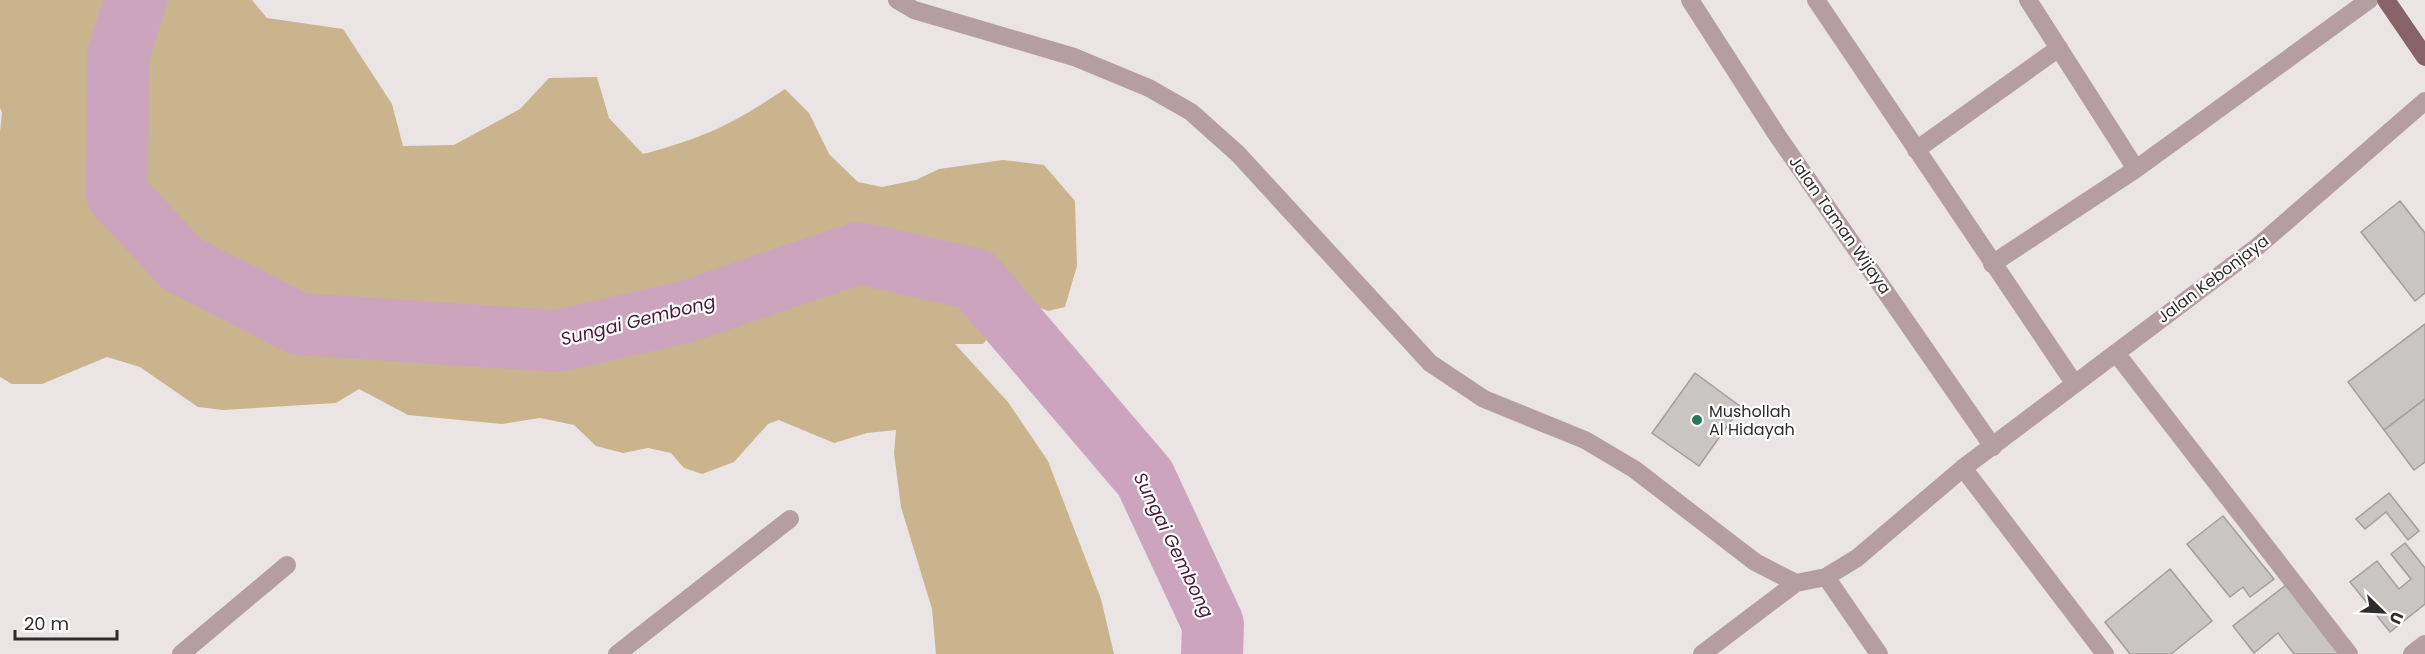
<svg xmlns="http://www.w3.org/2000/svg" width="2425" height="654" font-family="Poppins,sans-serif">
	<rect width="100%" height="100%" fill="#eae5e4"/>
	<path fill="#c9b48d" d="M0,0H252L267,18L343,29L392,104L403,146L454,145L520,109L549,78L597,77L609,118L643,154C704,138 733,124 785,89L809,113L829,154L858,182L882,187L916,180L939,169L1003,160L1044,165L1075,201L1077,266L1065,307L1048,311L1021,300L983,344H955L1008,402L1048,461L1101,599L1114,654H936L932,609L901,507L894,453L896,430L867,433L834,443L779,420L768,424L734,462L702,474L684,468L671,453L648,448L623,453L596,446L574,425L540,418L502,424L408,415L359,389L336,403L223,410L198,407L140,367L107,357L42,384H12L0,377V132L2,113L0,108Z"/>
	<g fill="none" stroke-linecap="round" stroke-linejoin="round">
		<path stroke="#cda4bd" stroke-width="62" d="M136,0L118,55L117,194L182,264L299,324L557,341L685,312L858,253L975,279L1145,478L1213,624L1212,654"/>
	</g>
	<path fill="#c9c5c2" stroke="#a29e9c" stroke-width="1.5" d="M2400,201L2425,233V293L2415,301L2361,232Z
		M2425,324V399L2384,430L2348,382Z
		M1695,373L1741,407L1699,466L1652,433Z
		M2425,399V462L2414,470L2384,430Z
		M2389,493L2419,531L2408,540L2386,512L2365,529L2356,519Z
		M2223,516L2274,579L2250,597L2243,587L2230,597L2187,544Z
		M2405,543L2425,568V604L2390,632L2350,582L2377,561L2399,589L2411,579L2391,554Z
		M2170,569L2212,621L2171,654H2130L2105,622Z
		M2286,585L2340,654H2294L2278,633L2254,653L2233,626Z"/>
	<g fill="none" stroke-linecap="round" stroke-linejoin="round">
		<path stroke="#b49ea1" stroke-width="18" d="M897,0L914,10L1074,57L1149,88L1191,112L1238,154L1430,363L1484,399L1585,440L1634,469L1755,562L1796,583L1826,577L1857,558L1963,468L2257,247L2425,101
			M1690,0L1777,135L1993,447
			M1816,0L2074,383
			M2028,0L2136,169
			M1916,150L2059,48
			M1992,264L2136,169L2369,0
			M2116,353L2349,654
			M1963,468L2105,654
			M1826,577L1879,654
			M181,654L287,565
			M617,654L790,519
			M1702,654L1796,583
			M2412,654L2425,644"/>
		<path stroke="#876268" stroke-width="18" d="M2386,0L2425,57"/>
	</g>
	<circle fill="#207d53" stroke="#fff" stroke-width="2" cx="1697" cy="420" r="6"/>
	<g text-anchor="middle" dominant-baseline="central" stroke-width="4.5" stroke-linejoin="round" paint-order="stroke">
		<g font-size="16" fill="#2d2b2b" stroke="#fff">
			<text transform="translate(1840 225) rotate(55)">Jalan Taman Wijaya</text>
			<text transform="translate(2213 279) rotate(-37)">Jalan Kebonjaya</text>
		</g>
		<g font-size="16" fill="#2d2b2b" stroke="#fff" text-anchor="start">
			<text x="1709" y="411">Mushollah<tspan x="1709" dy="18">Al Hidayah</tspan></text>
		</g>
		<g font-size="18" font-style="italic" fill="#49183a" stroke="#fff">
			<text transform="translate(638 320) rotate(-14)">Sungai Gembong</text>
			<text transform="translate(1174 545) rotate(64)">Sungai Gembong</text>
		</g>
	</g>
	<g transform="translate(2383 612) rotate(114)" stroke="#ffffff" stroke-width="4.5" paint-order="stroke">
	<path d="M0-4.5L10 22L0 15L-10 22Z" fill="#2d2b2b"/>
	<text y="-9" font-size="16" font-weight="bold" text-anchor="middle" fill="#2d2b2b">U</text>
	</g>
	<path d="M15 630v9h102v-9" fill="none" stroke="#2d2b2b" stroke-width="3"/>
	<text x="24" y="630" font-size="18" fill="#2d2b2b" stroke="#ffffff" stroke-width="4.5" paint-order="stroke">20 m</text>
</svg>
